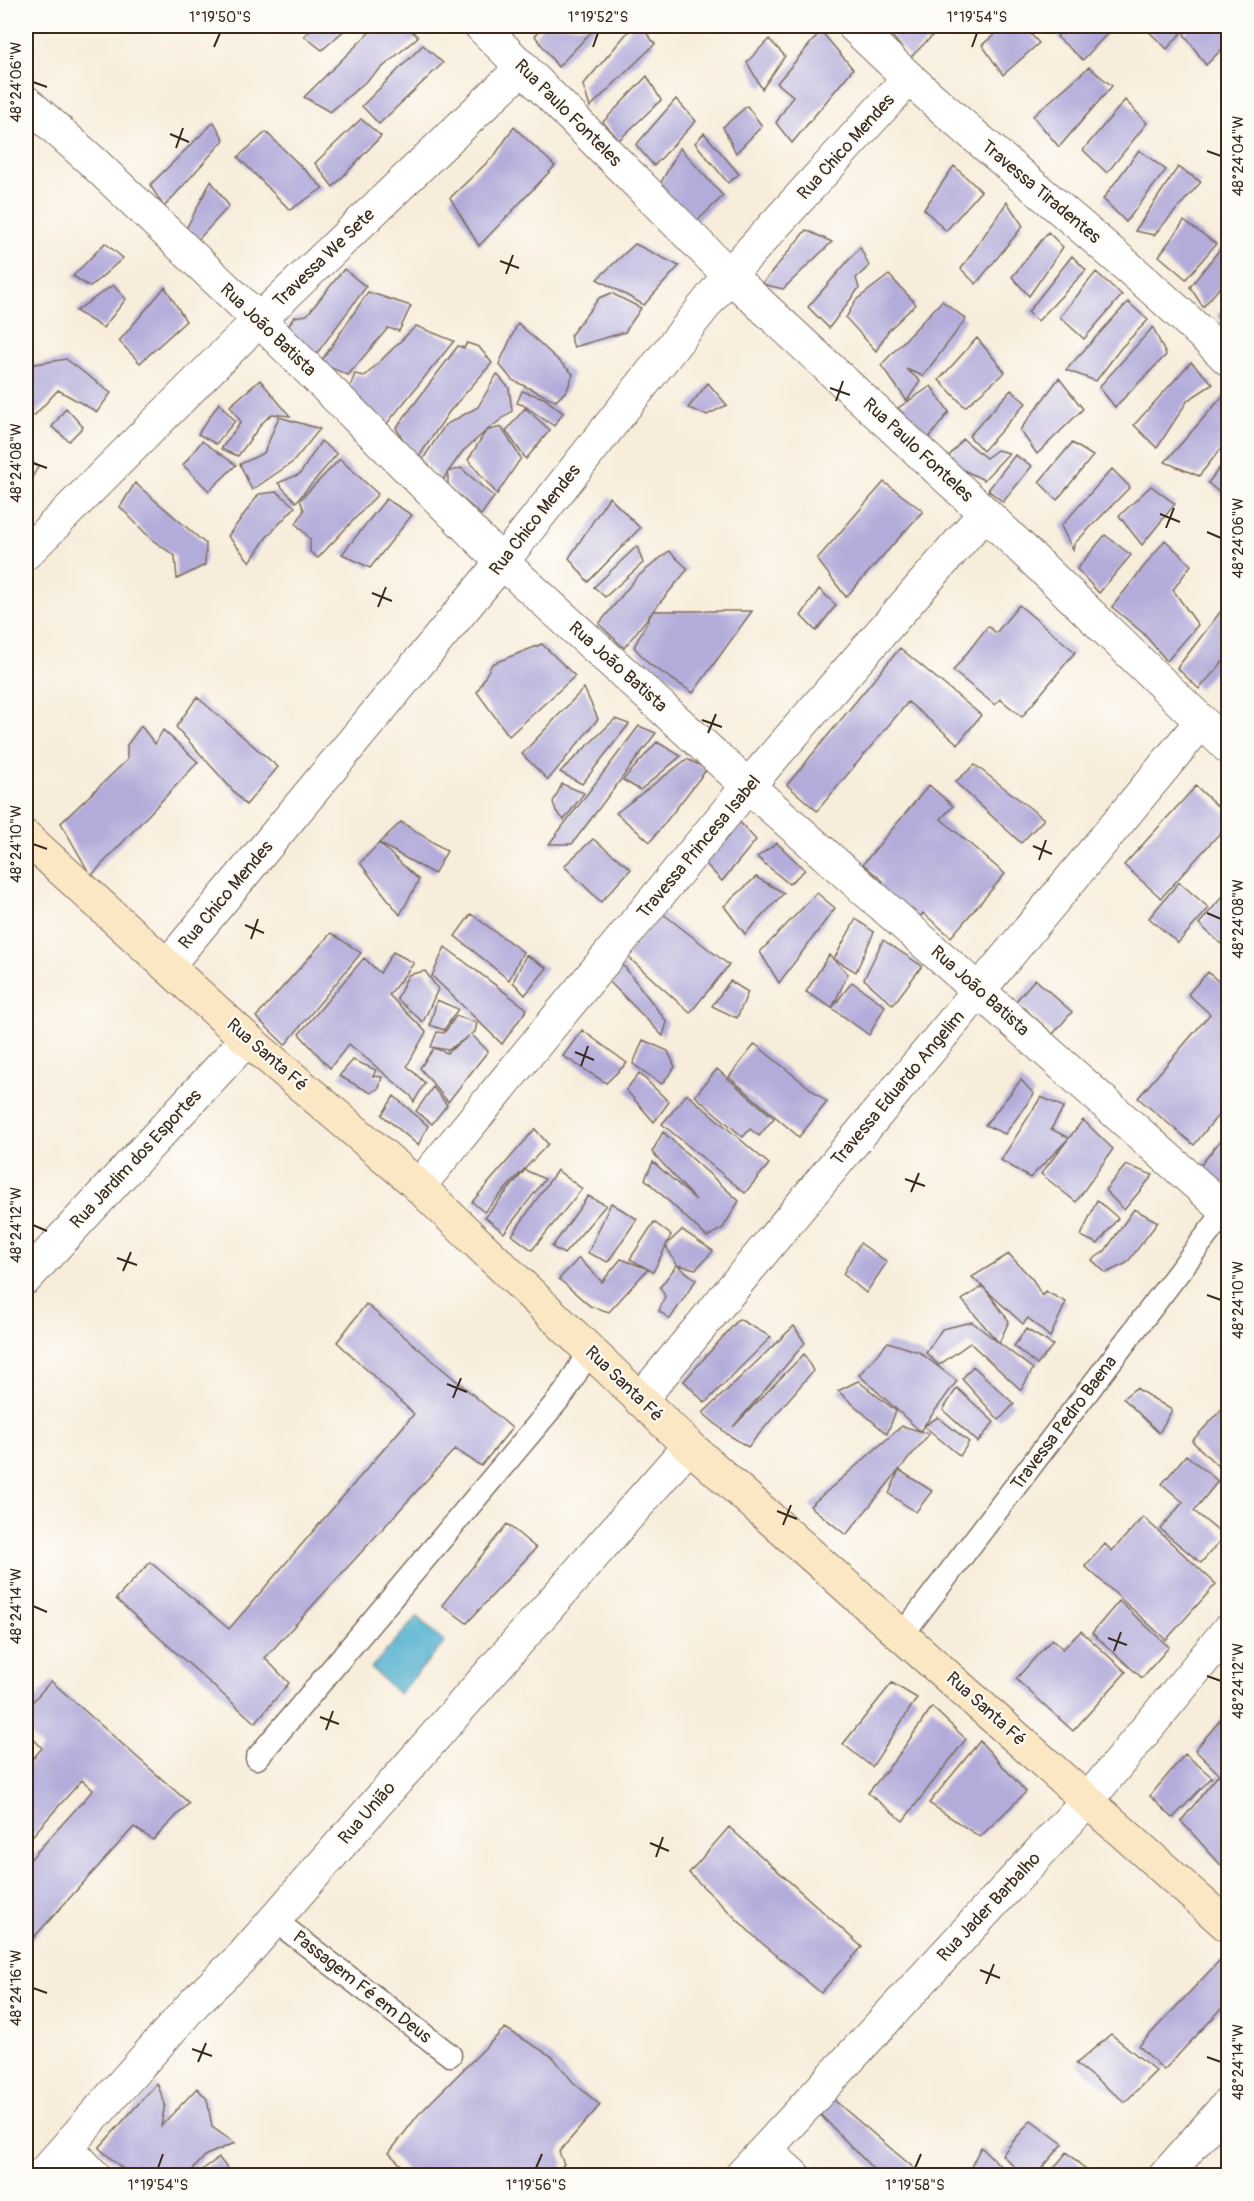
<svg xmlns="http://www.w3.org/2000/svg" width="1254" height="2201" font-family="Pangolin,sans-serif">
	<rect width="100%" height="100%" fill="#fdfcf7"/>
	<filter id="ink" filterUnits="userSpaceOnUse"><feTurbulence type="fractalNoise" baseFrequency=".0167" numOctaves="2"/><feDisplacementMap in="SourceGraphic" scale="12" xChannelSelector="R" yChannelSelector="G"/><feConvolveMatrix kernelMatrix="1 2 1 2 8 2 1 2 1" color-interpolation-filters="sRGB"/></filter>
	<filter id="wash" filterUnits="userSpaceOnUse"><feTurbulence type="fractalNoise" baseFrequency=".008" numOctaves="4" result="noise"/><feDisplacementMap in="SourceGraphic" scale="24" xChannelSelector="R" yChannelSelector="G"/><feGaussianBlur stdDeviation="1.35" result="paint"/><feColorMatrix in="noise" values="0 0 0 0 0 0 0 0 0 0 0 0 0 0 0 0 0 1.4 0 .05"/><feComposite in="paint" operator="in"/></filter>
	<g filter="url(#wash)">
		<rect width="100%" height="100%" fill="#f8eddb"/>
		<path fill="#51b0cf" stroke="#466d76" stroke-width="1.5" d="M417,1617L445,1642L399,1694L371,1668Z"/>
		<g id="blocks">
			<path fill="#b3acda" d="M315,26H349L322,50L304,36Z
				M376,26H407L418,37L330,112L304,97Z
				M543,26H597L558,67L535,36Z
				M633,26H641L655,44L590,107L583,85Z
				M903,26H942L910,58L892,36Z
				M1005,26H1023L1039,43L1003,75L982,45Z
				M1065,26H1114L1083,60L1057,37Z
				M1143,26H1187L1167,49Z
				M1193,26H1228V43L1206,65L1184,34Z
				M821,31L853,69L792,143L776,123L793,96L777,83Z
				M769,39L785,56L762,89L747,62Z
				M423,45L443,63L379,124L362,106Z
				M1089,67L1112,86L1059,147L1033,116Z
				M647,76L661,100L619,140L603,122Z
				M676,99L696,121L654,166L636,145Z
				M1125,100L1147,123L1107,173L1083,150Z
				M747,106L762,126L736,153L723,127Z
				M361,119L381,136L333,187L315,163Z
				M214,122L224,140L164,207L150,185Z
				M514,127L555,166L479,246L450,198L495,155Z
				M266,132L323,188L290,210L238,157Z
				M704,133L739,174L728,183L695,143Z
				M680,148L723,196L693,225L659,186Z
				M1139,150L1166,170L1126,222L1103,199Z
				M954,166L981,191L946,231L924,209Z
				M1178,167L1201,182L1154,235L1135,231Z
				M211,181L229,206L198,240L186,229Z
				M1007,202L1023,226L976,284L961,269Z
				M1184,221L1216,244L1186,279L1159,256Z
				M806,230L832,242L783,289L762,284Z
				M1048,232L1063,247L1029,296L1012,277Z
				M1228,239V278L1203,307L1190,287Z
				M105,243L123,258L90,287L73,276Z
				M635,244L679,266L644,305L597,279Z
				M860,247L869,266L856,278L859,288L829,328L808,307Z
				M1072,256L1086,270L1038,321L1028,312Z
				M344,269L366,287L312,360L282,337L294,317L307,315Z
				M1096,272L1122,295L1084,339L1060,317Z
				M889,275L916,304L888,331L876,351L846,318L856,300Z
				M113,285L126,299L103,328L76,311Z
				M165,287L186,321L140,363L119,341Z
				M368,292L411,306L399,331L388,328L348,375L320,363Z
				M611,293L641,308L625,332L574,347L570,336L599,298Z
				M942,301L966,319L923,376L906,369L920,381L907,401L881,365Z
				M1228,301V332L1217,315Z
				M1128,302L1148,320L1121,348L1096,381L1066,370Z
				M518,323L573,374L567,390L556,401L512,380L499,364Z
				M416,326L454,341L385,426L347,394L355,374L365,376Z
				M1153,327L1166,355L1115,407L1099,387Z
				M977,338L1005,372L965,407L939,380Z
				M467,343L479,347L492,363L449,412L416,461L396,428L458,346L464,348Z
				M66,359L111,393L97,412L58,390L34,416L26,408V368L29,365Z
				M1191,362L1213,384L1188,400L1157,448L1134,425Z
				M497,374L509,388L512,411L486,431L501,427L521,458L497,494L468,460L486,431L463,451L448,472L461,468L494,497L481,515L448,485V472L442,482L423,459L445,425L478,407Z
				M1059,378L1083,409L1037,454L1020,430Z
				M260,380L290,416L272,414L262,423L238,456L221,449L241,422L230,406Z
				M708,383L727,405L707,415L688,408Z
				M931,386L949,412L927,440L898,408Z
				M1011,390L1026,403L983,451L969,436Z
				M1228,390V440L1199,476L1165,462Z
				M522,391L544,398L563,413L554,426L523,405L517,403Z
				M219,403L235,421L216,444L198,434Z
				M66,408L83,427L69,441L52,427Z
				M525,408L550,430L526,459L506,431Z
				M279,417L320,429L293,462L252,490L240,464L264,453Z
				M963,439L986,458L997,450L1009,453L984,480L945,461Z
				M202,441L236,465L209,491L183,465Z
				M321,441L337,454L296,502L278,483L300,474Z
				M1072,443L1093,456L1057,500L1039,482Z
				M1015,455L1032,466L1003,502L988,490Z
				M26,457L38,467L26,488Z
				M1228,457V500L1208,483Z
				M340,459L378,494L318,558L310,552V539L296,524L304,510L300,500Z
				M1112,469L1130,487L1074,544L1073,550L1061,526Z
				M884,482L923,511L846,597L817,559Z
				M135,483L206,544L205,565L177,579L175,556L151,539L120,507Z
				M1151,486L1175,504L1142,545L1119,516Z
				M277,492L295,507L266,538L250,562L228,536L259,494Z
				M609,497L640,528L588,582L569,558Z
				M386,499L412,515L370,568L342,554Z
				M1105,535L1131,555L1099,593L1077,569Z
				M1165,540L1191,565L1173,590L1198,625L1167,661L1143,633L1112,607Z
				M637,546L643,563L605,597L594,587Z
				M669,551L688,569L653,611H752L693,693L649,664L634,647L653,611L624,648L599,624L636,578Z
				M819,589L836,605L816,631L801,616Z
				M1228,602V656L1199,689L1177,668Z
				M1019,605L1075,652L1022,717L1000,699L995,705L953,671L988,626L996,633Z
				M542,644L575,676L509,736L477,692L492,664Z
				M900,648L981,715L958,744L908,702L817,811L787,785Z
				M584,688L598,719L548,780L522,754Z
				M197,697L278,767L246,805L176,727Z
				M615,719L629,724L582,784L560,772Z
				M141,726L155,744L163,730L198,762L91,876L61,823L127,760V745Z
				M639,726L656,733L572,844H549Z
				M657,742L681,756L640,790L623,780Z
				M687,759L707,769L650,842L616,813Z
				M975,765L1044,819L1021,843L955,782Z
				M562,784L584,793L564,820L556,811L553,802Z
				M929,785L953,806L941,819L1005,874L951,937L923,913L917,921L877,886L883,881L863,864Z
				M1196,786L1228,816V824L1161,898L1124,865Z
				M738,820L756,840L722,881L702,860Z
				M401,822L447,851L434,874L379,843Z
				M593,839L631,869L601,902L564,866Z
				M379,843L419,880L400,915L360,863Z
				M777,843L805,870L789,884L757,857Z
				M756,877L784,893L745,934L724,906Z
				M1179,882L1209,908L1178,943L1149,918Z
				M1228,890V950L1199,924Z
				M817,893L835,908L779,983L760,952Z
				M662,913L729,965L690,1013L626,955Z
				M471,914L523,952L509,980L455,936Z
				M856,919L874,932L856,972L834,959Z
				M331,933L361,953L285,1045L256,1017Z
				M883,940L922,966L893,1005L864,979Z
				M445,947L527,1009L502,1044L432,976Z
				M393,952L414,963L389,995L426,1032L407,1066L425,1083L414,1102L411,1096L349,1044L330,1068L299,1034L364,958L380,973Z
				M526,955L547,968L525,995L513,982Z
				M829,955L848,974L832,1008L806,992Z
				M623,965L667,1022L663,1036L607,979Z
				M425,971L438,989L423,1022L397,999L408,975Z
				M1208,972L1228,990V1103L1194,1145L1138,1098L1210,1014L1188,994Z
				M1035,979L1072,1012L1053,1034L1016,1001Z
				M730,981L748,992L737,1018L712,1006Z
				M852,982L885,1006L869,1035L832,1008Z
				M437,1000L458,1009L444,1030L430,1025Z
				M456,1016L477,1023L475,1032L471,1034L488,1051L448,1102L420,1068L434,1048L447,1053L469,1036L448,1050L431,1047L437,1032L444,1033Z
				M582,1030L627,1063L606,1083L563,1056Z
				M643,1040L668,1051L675,1067L662,1084L633,1064Z
				M755,1044L827,1102L799,1137L729,1077Z
				M353,1060L376,1070L373,1076L382,1077L379,1088L371,1093L339,1076Z
				M717,1069L774,1118L759,1136L750,1129L743,1137L695,1096Z
				M639,1073L669,1102L654,1122L626,1090Z
				M1021,1080L1034,1094L1005,1134L985,1125Z
				M433,1087L447,1105L432,1124L416,1111Z
				M687,1094L769,1164L745,1193L662,1124Z
				M394,1096L428,1126L418,1145L382,1115Z
				M1041,1097L1064,1107L1051,1129L1069,1138L1083,1120L1113,1149L1076,1202L1041,1174L1069,1138L1030,1178L1001,1160Z
				M535,1129L548,1144L484,1212L472,1202Z
				M1228,1131V1189L1200,1166Z
				M663,1132L739,1201L723,1228L707,1237L645,1179L653,1162L696,1200L652,1152Z
				M1126,1165L1153,1175L1124,1210L1105,1190Z
				M525,1170L545,1179L504,1233L485,1217Z
				M557,1170L582,1189L532,1250L512,1235Z
				M588,1196L606,1205L564,1254L552,1247Z
				M1097,1200L1118,1218L1098,1244L1081,1236Z
				M611,1203L637,1219L608,1262L588,1253Z
				M1134,1209L1158,1222L1127,1263L1106,1273L1092,1260L1105,1251Z
				M654,1222L671,1235L666,1245L682,1230L713,1251L696,1269L677,1265L696,1280L670,1319L659,1311L665,1296L660,1287L677,1265L666,1246L653,1272L630,1259Z
				M860,1243L887,1262L866,1293L843,1274Z
				M1009,1254L1033,1280L1042,1296L1045,1291L1066,1302L1050,1337L1028,1318L1023,1324L972,1277Z
				M579,1258L602,1282L621,1259L648,1269L609,1312L590,1306L559,1279Z
				M983,1286L1009,1321L999,1343L962,1300Z
				M366,1304L512,1428L481,1466L455,1449L265,1658L289,1683L255,1723L116,1599L150,1562L229,1629L414,1414L337,1342Z
				M739,1319L771,1337L705,1403L684,1381Z
				M972,1322L1033,1369L1021,1390L970,1343L939,1365L926,1353L942,1329Z
				M794,1326L805,1343L733,1427L804,1354L813,1371L748,1447L727,1434L703,1413Z
				M1026,1329L1053,1345L1037,1365L1014,1346Z
				M888,1342L919,1352L957,1381L920,1431L929,1434L899,1470L932,1491L916,1512L889,1494L899,1470L846,1535L810,1506L902,1426L920,1431L859,1375Z
				M973,1366L1014,1404L999,1420L962,1379Z
				M858,1381L896,1411L887,1434L838,1391Z
				M957,1388L994,1422L978,1442L943,1410Z
				M1136,1388L1172,1410L1159,1433L1123,1398Z
				M1223,1408L1228,1413V1476L1192,1441Z
				M938,1417L969,1442L960,1456L924,1426Z
				M1186,1455L1218,1481L1194,1511L1224,1536L1201,1563L1160,1529L1183,1502L1162,1484Z
				M1143,1517L1216,1584L1166,1640L1085,1566L1105,1544L1112,1551Z
				M507,1524L536,1548L467,1623L442,1605Z
				M1119,1601L1169,1647L1142,1678L1092,1633Z
				M1081,1631L1126,1672L1073,1731L1016,1679L1052,1639L1063,1649Z
				M51,1681L189,1803L153,1840L134,1827L26,1946V1864L93,1790L82,1780L26,1843V1767L42,1748L26,1731V1709Z
				M892,1683L917,1698L872,1767L843,1744Z
				M932,1707L966,1739L903,1821L868,1793L898,1756Z
				M1228,1711V1873L1181,1821L1219,1774L1195,1750Z
				M980,1741L1026,1792L980,1837L929,1803Z
				M1185,1754L1212,1777L1173,1818L1150,1796Z
				M729,1827L862,1947L821,1993L756,1938L689,1873Z
				M1220,1960L1228,1968V2002L1164,2070L1139,2046Z
				M505,2028L553,2057L573,2082L600,2105L559,2152L564,2164L555,2175H411L389,2153L418,2115Z
				M1111,2034L1156,2071L1125,2102L1076,2064Z
				M157,2083L165,2104L161,2126L197,2088L207,2099L212,2127L235,2143L206,2155L188,2175H130L99,2148Z
				M834,2100L922,2175H879L813,2107Z
				M1031,2120L1063,2144L1036,2175H1023L1002,2155Z
				M981,2147L1010,2175H967Z
				M1067,2152L1091,2175H1048Z
				M219,2158L233,2175H195L203,2169Z"/>
		</g>
	</g>
	<g filter="url(#ink)">
		<use href="#blocks" fill-opacity="0" stroke="#7d6e60" stroke-width="1.5"/>
		<g fill="none" stroke-linecap="round" stroke-linejoin="round">
			<defs>
				<path id="lane" d="M902,1635L1226,1210
					M257,1758L565,1392L589,1351
					M273,1919L450,2055"/>
				<path id="street" d="M481,26L729,275L985,513L1228,747
					M854,26C973,143 1109,242 1228,359
					M26,102L92,161L259,320L502,562L748,786L1228,1212
					M26,553L259,320L523,67
					M167,966L502,562L729,275L908,79
					M419,1186L748,786L985,513
					M26,1278L247,1039
					M640,1400L1201,722
					M67,2147L94,2176
					M765,2150L794,2176
					M41,2176L195,2002L241,1958L689,1446
					M741,2176L1088,1800L1228,1630
					M1165,2176L1228,2104"/>
				<path id="secondary" d="M26,837L247,1039L412,1180L689,1446L1228,1926"/>
			</defs>
			<use href="#lane" stroke="#7d6e60" stroke-width="25"/>
			<use href="#street" stroke="#7d6e60" stroke-width="35"/>
			<use href="#secondary" stroke="#7d6e60" stroke-width="35"/>
			<use href="#lane" stroke="#fff" stroke-width="22"/>
			<use href="#street" stroke="#fff" stroke-width="33"/>
			<use href="#secondary" stroke="#fbe7c3" stroke-width="33"/>
		</g>
	</g>
	<path fill="none" stroke="#3b2a1e" stroke-width="2" d="M214,47L220,33M593,47L598,33M972,47L977,33M33,82L47,87M170,134L189,142M176,148L183,128M1207,151L1221,156M500,261L519,268M506,274L513,255M830,388L850,395M836,401L843,381M33,463L47,468M1160,514L1180,522M1166,528L1174,508M1207,532L1221,538M372,593L392,601M378,607L386,587M702,720L722,727M708,733L716,714M33,844L47,849M1033,846L1052,854M1039,860L1046,840M1207,913L1221,919M245,925L264,933M251,939L258,919M575,1052L594,1060M581,1066L588,1046M905,1179L925,1186M911,1192L919,1173M33,1225L47,1231M117,1258L137,1265M123,1271L131,1252M1207,1295L1221,1300M447,1384L467,1392M453,1398L461,1378M777,1511L797,1519M783,1525L791,1505M33,1606L47,1612M1108,1638L1127,1645M1114,1651L1121,1632M1207,1676L1221,1681M320,1717L339,1724M326,1730L333,1711M650,1843L669,1851M656,1857L663,1837M980,1970L1000,1978M986,1984L994,1964M33,1988L47,1993M192,2049L212,2056M1207,2057L1221,2062M198,2062L206,2043M158,2168L163,2154M536,2168L542,2154M915,2168L921,2154"/>
	<g text-anchor="middle" dominant-baseline="central" stroke-width="4.5" stroke-linejoin="round" paint-order="stroke">
		<g font-size="18" fill="#3b2a1e" stroke="#fdfcf7">
			<text transform="translate(568 113) rotate(45)">Rua Paulo Fonteles</text>
			<text transform="translate(846 147) rotate(-48)">Rua Chico Mendes</text>
			<text transform="translate(1041 192) rotate(40)">Travessa Tiradentes</text>
			<text transform="translate(324 258) rotate(-44)">Travessa We Sete</text>
			<text transform="translate(268 330) rotate(44)">Rua João Batista</text>
			<text transform="translate(918 450) rotate(43)">Rua Paulo Fonteles</text>
			<text transform="translate(535 520) rotate(-52)">Rua Chico Mendes</text>
			<text transform="translate(618 667) rotate(42)">Rua João Batista</text>
			<text transform="translate(699 847) rotate(-50)">Travessa Princesa Isabel</text>
			<text transform="translate(226 895) rotate(-50)">Rua Chico Mendes</text>
			<text transform="translate(980 991) rotate(42)">Rua João Batista</text>
			<text transform="translate(267 1055) rotate(41)">Rua Santa Fé</text>
			<text transform="translate(898 1088) rotate(-50)">Travessa Eduardo Angelim</text>
			<text transform="translate(136 1159) rotate(-47)">Rua Jardim dos Esportes</text>
			<text transform="translate(624 1384) rotate(44)">Rua Santa Fé</text>
			<text transform="translate(1064 1423) rotate(-53)">Travessa Pedro Baena</text>
			<text transform="translate(986 1709) rotate(42)">Rua Santa Fé</text>
			<text transform="translate(367 1813) rotate(-49)">Rua União</text>
			<text transform="translate(989 1907) rotate(-47)">Rua Jader Barbalho</text>
			<text transform="translate(362 1987) rotate(38)">Passagem Fé em Deus</text>
		</g>
	</g>
	<rect width="1254" height="2201" fill="none" stroke="#fdfcf7" stroke-width="66"/>
	<rect x="33" y="33" width="1188" height="2135" fill="none" stroke="#3b2a1e" stroke-width="2"/>
	<g font-size="15" text-anchor="middle" fill="#3b2a1e">
		<text x="220" y="22">1°19'50"S</text>
		<text x="598" y="22">1°19'52"S</text>
		<text x="977" y="22">1°19'54"S</text>
		<text transform="translate(16 82) rotate(-90)" y="5">48°24'06"W</text>
		<text transform="translate(1238 156) rotate(-90)" y="5">48°24'04"W</text>
		<text transform="translate(16 463) rotate(-90)" y="5">48°24'08"W</text>
		<text transform="translate(1238 538) rotate(-90)" y="5">48°24'06"W</text>
		<text transform="translate(16 844) rotate(-90)" y="5">48°24'10"W</text>
		<text transform="translate(1238 919) rotate(-90)" y="5">48°24'08"W</text>
		<text transform="translate(16 1225) rotate(-90)" y="5">48°24'12"W</text>
		<text transform="translate(1238 1300) rotate(-90)" y="5">48°24'10"W</text>
		<text transform="translate(16 1606) rotate(-90)" y="5">48°24'14"W</text>
		<text transform="translate(1238 1681) rotate(-90)" y="5">48°24'12"W</text>
		<text transform="translate(16 1988) rotate(-90)" y="5">48°24'16"W</text>
		<text transform="translate(1238 2062) rotate(-90)" y="5">48°24'14"W</text>
		<text x="158" y="2190">1°19'54"S</text>
		<text x="536" y="2190">1°19'56"S</text>
		<text x="915" y="2190">1°19'58"S</text>
	</g>
</svg>
